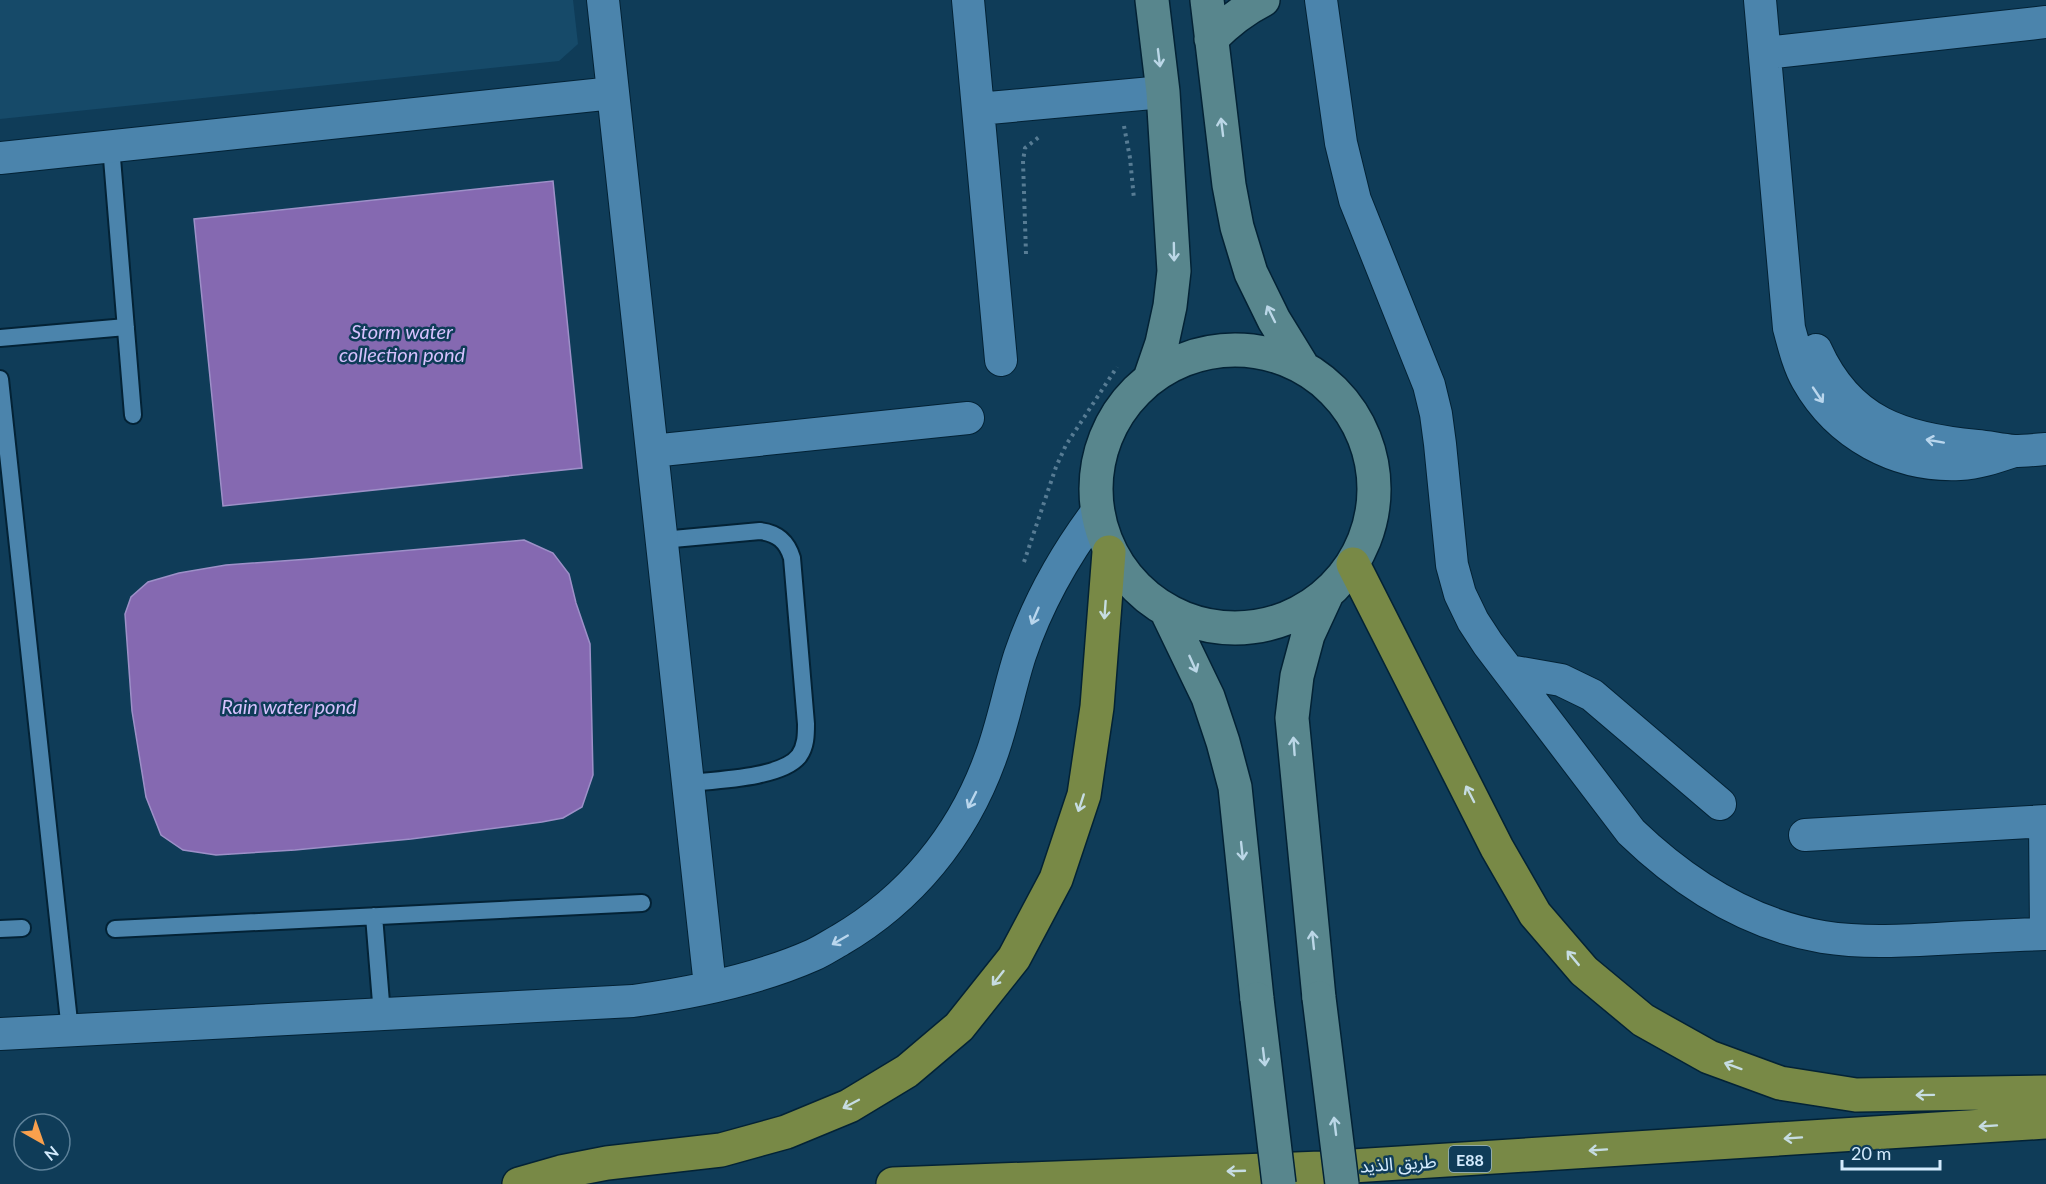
<svg xmlns="http://www.w3.org/2000/svg" width="2046" height="1184" font-family="Lato,'Noto Sans Arabic',sans-serif">
	<rect width="100%" height="100%" fill="#0f3c58"/>
	<path fill="#164a69" d="M0,0H573L578,44L559,61L0,119Z"/>
	<path fill="#8569b1" stroke="#9d90c8" stroke-width="1.5" d="M553,181L582,468L223,506L194,219Z
		M524,540L553,553L569,574L576,603L590,644L593,775L582,807L563,818L542,822L411,839L295,850L216,855L183,850L161,835L146,797L132,711L125,614L131,597L148,582L179,573L226,565L309,559Z"/>
	<g fill="none" stroke-linecap="round" stroke-linejoin="round">
		<defs>
			<path id="lane" d="M111,146L133,415
				M0,338L126,327
				M0,379L70,1031
				M662,540L760,531C777,533 787,541 792,558L806,724C806,735 806,746 799,756C782,778 716,780 688,783
				M374,916L382,1015
				M0,929L22,928
				M115,929L642,903"/>
			<path id="street" d="M603,0L710,986
				M968,0L1001,360
				M1321,0L1341,143L1355,200L1429,385L1436,414L1440,444L1452,565L1460,594L1473,621L1488,644L1631,832C1685,884 1748,924 1823,937C1861,943 1899,941 1937,939C1973,937 2010,935 2046,934
				M1760,0L1789,328C1794,346 1798,364 1807,380C1838,435 1897,467 1960,464C1979,463 1996,457 2014,451
				M1766,53L2046,22
				M978,109L1163,92
				M0,158L613,93
				M1816,350C1849,423 1903,439 1977,446C1989,447 2001,450 2014,451C2024,451 2035,450 2046,449
				M652,451L968,418
				M1509,671L1561,680L1592,695L1720,804
				M2045,821L2046,933
				M1805,835L2046,821
				M0,1034L633,1001C691,993 759,979 813,955C822,951 831,945 840,940C910,899 962,836 990,759C1003,725 1009,689 1020,655C1038,602 1064,556 1097,512"/>
			<path id="secondary" d="M1207,0L1229,185L1237,227L1251,273L1274,320L1301,364
				M1211,39C1227,23 1243,10 1263,0
				M1096 489a139 139 0 1 1 278 0a139 139 0 1 1-278 0Z
				M1150,378L1162,343L1170,306L1174,271L1163,92L1152,0
				M1167,612L1208,697L1223,742L1235,787L1257,999
				M1319,998L1292,718L1297,676L1308,635L1326,596"/>
			<path id="highway" d="M1353,564L1497,848L1535,914L1584,971L1643,1020L1709,1057L1780,1083L1856,1095L2046,1092
				M519,1184L561,1172L607,1163L721,1150L786,1132L849,1106L907,1071L959,1027L1014,958L1056,879L1084,795L1097,707L1109,552
				M893,1184L1321,1168L2046,1122"/>
		</defs>
		<use href="#lane" stroke="#032235" stroke-width="20"/>
		<use href="#street" stroke="#032235" stroke-width="34"/>
		<use href="#secondary" stroke="#032235" stroke-width="36"/>
		<use href="#highway" stroke="#032235" stroke-width="36"/>
		<path stroke="#577c94" stroke-width="4" stroke-dasharray="3 4.5" stroke-linecap="butt" d="M1124,126L1130,158L1134,199
			M1026,254L1023,161L1025,148L1039,137
			M1024,562L1056,467L1066,445L1117,367"/>
		<use href="#lane" stroke="#4b84ac" stroke-width="16"/>
		<use href="#street" stroke="#4b84ac" stroke-width="32"/>
		<use href="#secondary" stroke="#58868d" stroke-width="33"/>
		<use href="#highway" stroke="#788946" stroke-width="33"/>
		<defs>
			<path id="secondary-bridge" d="M1319,998L1342,1184
				M1257,999L1279,1184"/>
		</defs>
		<use href="#secondary-bridge" stroke="#032235" stroke-width="36" stroke-linecap="butt"/>
		<use href="#secondary-bridge" stroke="#58868d" stroke-width="33"/>
	</g>
	<defs><path id="oneway-shaft" d="M-6 0H5M1.5-3L5.5 0L1.5 3" fill="none" stroke-width="1.6" stroke-linecap="round" stroke-linejoin="round" transform="scale(1.5)"/></defs>
	<g stroke="#bbd7e7">
		<use href="#oneway-shaft" transform="translate(1159 58) rotate(83)"/>
		<use href="#oneway-shaft" transform="translate(1222 127) rotate(-97)"/>
		<use href="#oneway-shaft" transform="translate(1174 252) rotate(89)"/>
		<use href="#oneway-shaft" transform="translate(1271 314) rotate(-116)"/>
		<use href="#oneway-shaft" transform="translate(1193 664) rotate(66)"/>
		<use href="#oneway-shaft" transform="translate(1294 746) rotate(-94)"/>
		<use href="#oneway-shaft" transform="translate(1242 851) rotate(84)"/>
		<use href="#oneway-shaft" transform="translate(1313 940) rotate(-96)"/>
		<use href="#oneway-shaft" transform="translate(1264 1057) rotate(83)"/>
		<use href="#oneway-shaft" transform="translate(1335 1126) rotate(-97)"/>
	</g>
	<g stroke="#b9d6ed">
		<use href="#oneway-shaft" transform="translate(1818 395) rotate(56)"/>
		<use href="#oneway-shaft" transform="translate(1935 441) rotate(-170)"/>
		<use href="#oneway-shaft" transform="translate(1035 616) rotate(113)"/>
		<use href="#oneway-shaft" transform="translate(972 800) rotate(117)"/>
		<use href="#oneway-shaft" transform="translate(840 940) rotate(150)"/>
	</g>
	<g stroke="#c6dce2">
		<use href="#oneway-shaft" transform="translate(1105 610) rotate(94)"/>
		<use href="#oneway-shaft" transform="translate(1470 794) rotate(-117)"/>
		<use href="#oneway-shaft" transform="translate(1081 803) rotate(108)"/>
		<use href="#oneway-shaft" transform="translate(1573 958) rotate(-130)"/>
		<use href="#oneway-shaft" transform="translate(998 978) rotate(128)"/>
		<use href="#oneway-shaft" transform="translate(1733 1066) rotate(-160)"/>
		<use href="#oneway-shaft" transform="translate(1925 1095) rotate(179)"/>
		<use href="#oneway-shaft" transform="translate(851 1104) rotate(152)"/>
		<use href="#oneway-shaft" transform="translate(1988 1126) rotate(176)"/>
		<use href="#oneway-shaft" transform="translate(1793 1138) rotate(176)"/>
		<use href="#oneway-shaft" transform="translate(1598 1150) rotate(176)"/>
		<use href="#oneway-shaft" transform="translate(1236 1171) rotate(178)"/>
	</g>
	<g text-anchor="middle" dominant-baseline="central" stroke-width="5" stroke-linejoin="round" paint-order="stroke">
		<rect fill="#0f3c58" stroke="#99b6cc" stroke-width="1.5" x="1449" y="1146" width="42" height="26" rx="4.5"/>
		<g font-size="16" font-weight="bold" fill="#d4ebfd">
			<text x="1470" y="1159">E88</text>
		</g>
		<g font-size="18" fill="#d4ebfd" stroke="#0f3c58">
			<text transform="translate(1398 1163) rotate(-4)">طريق الذيد</text>
		</g>
		<g font-size="20" font-style="italic" fill="#d6c1fd" stroke="#0f3c58">
			<text x="402" y="331">Storm water<tspan x="402" dy="23">collection pond</tspan></text>
			<text x="289" y="706">Rain water pond</text>
		</g>
	</g>
	<g transform="translate(42 1142) rotate(140)"><circle r="28" fill="#0f3c58" stroke="#5e829a" stroke-width="1.5"/>
	<path d="M0-4.5L10 22L0 15L-10 22Z" fill="#f9a04d"/>
	<text y="-9" font-size="16" font-weight="bold" text-anchor="middle" fill="#d4ebfd">N</text>
	</g>
	<path d="M1842 1160v9h98v-9" fill="none" stroke="#d4ebfd" stroke-width="3"/>
	<text x="1851" y="1160" font-size="18" fill="#d4ebfd" stroke="#0f3c58" stroke-width="4.5" paint-order="stroke">20 m</text>
</svg>
